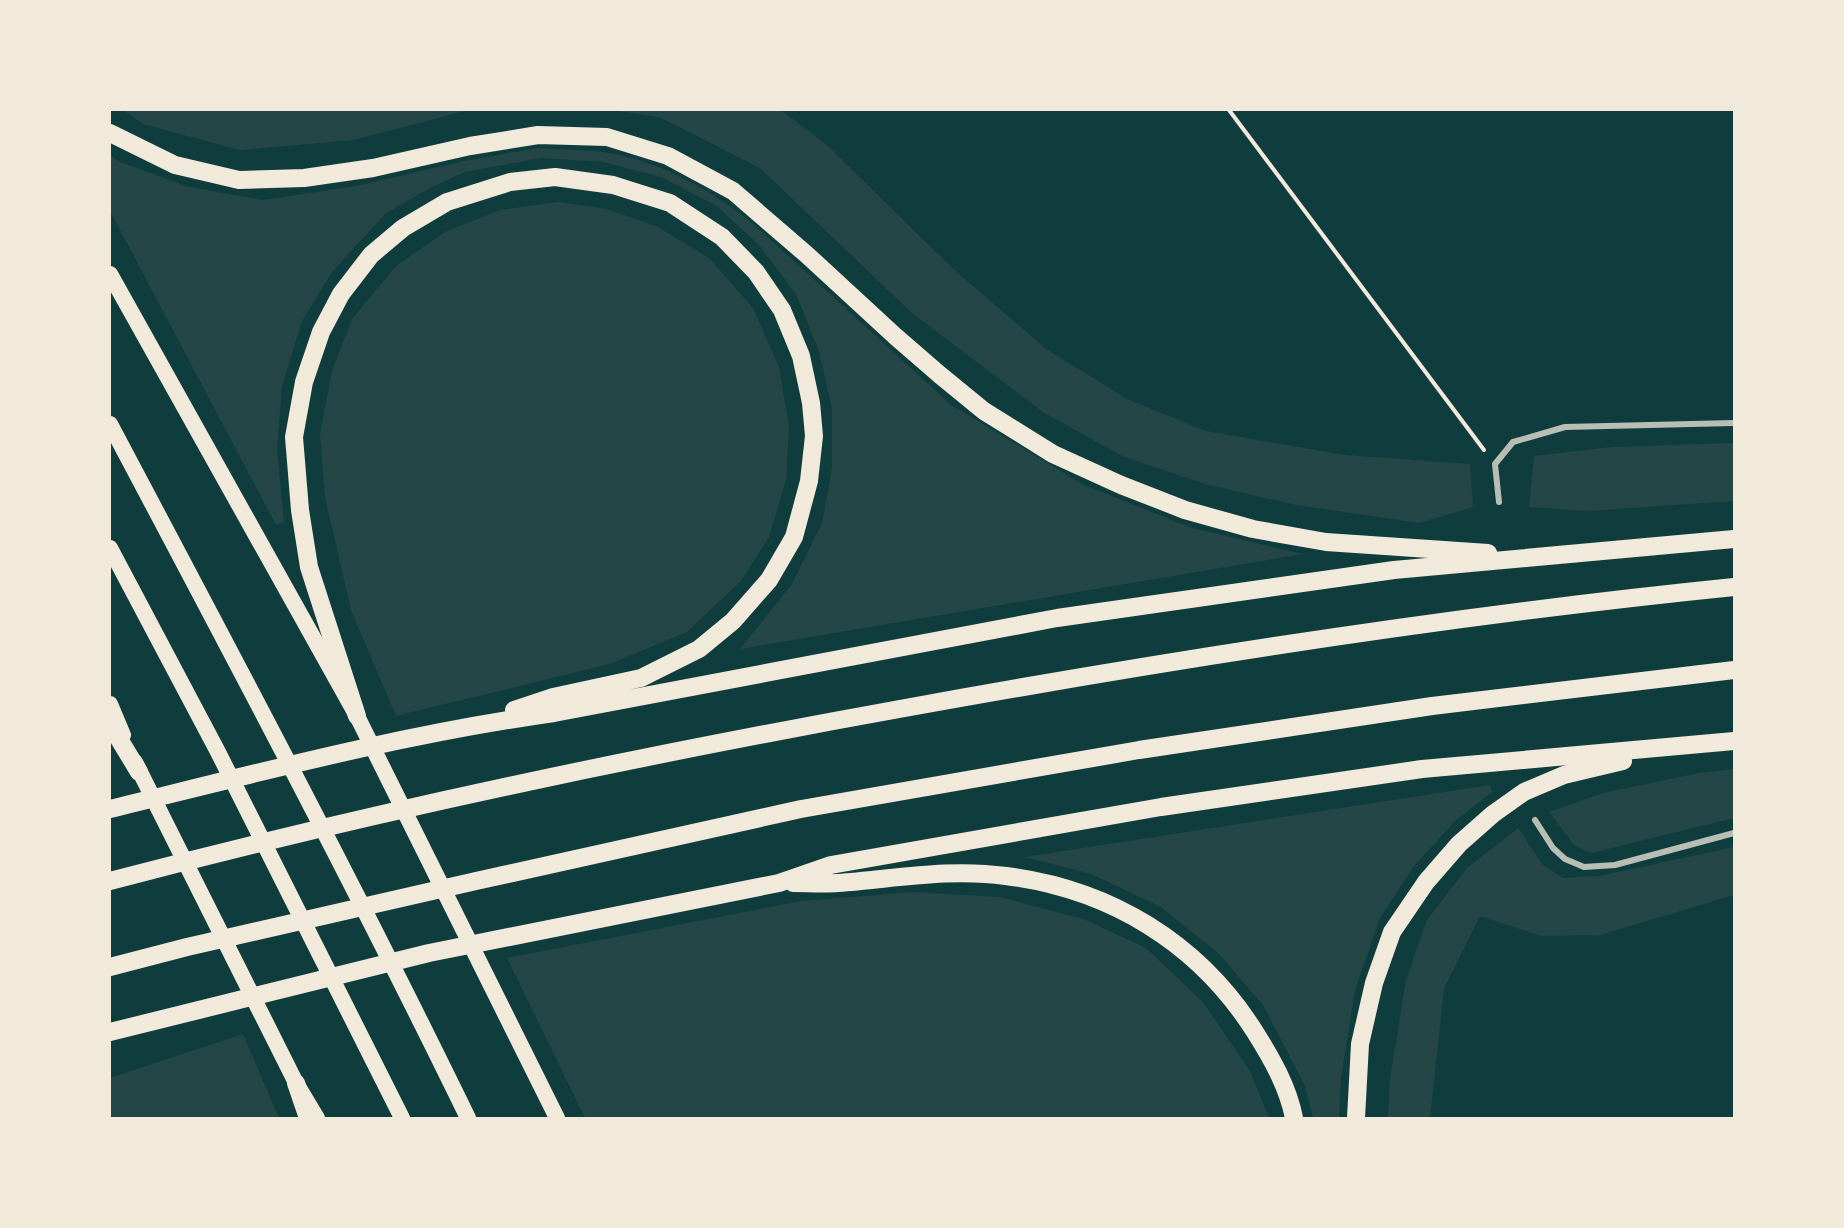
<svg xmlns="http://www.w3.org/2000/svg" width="1844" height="1228" font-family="'Golos Text',sans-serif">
	<rect width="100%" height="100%" fill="#0f3d3e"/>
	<path fill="#244646" d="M123,110H480H469L353,140L240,150L143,124Z
		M611,110H781L828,146L950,266L1046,349L1129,400L1206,431L1345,455L1470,464L1473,507L1419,523L1296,505L1208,485L1122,456L1043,412L912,313L760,168L659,117Z
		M538,148C559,150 582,149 603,152C658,160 705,187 749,220L950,404L1082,484L1189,527L1303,554L740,649L792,584L822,523L832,468V409L819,351L796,294L760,246L717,206L661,177L603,162L541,158L465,172L430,188L386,213L332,272L302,321L282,386L277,449L284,522L276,525L110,211V155L120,162L189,187L263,200L356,186L464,161Z
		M559,202L607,209L656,226L709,258L753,308L779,367L789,427L786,480L769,537L741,581L687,632L610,664L396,716L351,610L325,497L320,433L332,371L352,319L396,266L445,232L500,210Z
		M1734,443V501L1589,511L1529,507L1534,456L1612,447Z
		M1734,769V818L1592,853L1575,846L1549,812L1603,793L1699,773Z
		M1490,785L1492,792L1456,820L1414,866L1380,918L1355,990L1341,1078L1339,1118H1313L1305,1086L1263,1005L1219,954L1161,907L1091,874L1025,857Z
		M1518,828L1543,865L1563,878L1600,876L1734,847V895L1600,935L1541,936L1480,916L1444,989L1430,1118H1388L1390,1079L1406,980L1427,920L1467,868Z
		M915,892L1000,897L1086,920L1146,948L1203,1002L1250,1071L1269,1118H585L507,958L801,901Z
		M243,1034L279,1118H110V1078Z"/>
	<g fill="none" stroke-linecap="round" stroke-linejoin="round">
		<path stroke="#f1e9da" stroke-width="4" d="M1229,110L1484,450"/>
		<path stroke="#b8beb3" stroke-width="6" d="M1499,502L1495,464L1513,442L1565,427L1734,423
			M1535,820L1553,848L1565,859L1584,867L1615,865L1734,833"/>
		<path stroke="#f1e9da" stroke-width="16" d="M110,274L357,716L557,1118
			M110,424C232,654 354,884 468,1118
			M110,548L218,752L402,1118
			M110,704L123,735
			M135,762L296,1083L317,1118"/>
		<path stroke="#f1e9da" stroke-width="18" d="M110,133L175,165L239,180L304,178L373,168L470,146L538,135L607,137L668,156L733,191L806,254L895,336L940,375L984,411L1053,454L1121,485L1185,510L1253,529L1326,542L1488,553
			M357,716L309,567L300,510L294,437L304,382L321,332L341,294L371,255L403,228L447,202L510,182L555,177L613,185L670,203L722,237L756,272L782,310L801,356L811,403L814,436L809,481L794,537L769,580L733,621L699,649L641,678L553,697L514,710
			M110,724L139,772
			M110,809C257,773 404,734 554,713L1057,618L1394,570L1734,539
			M110,881C372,812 638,756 905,708C1180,658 1456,615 1734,587
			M793,883C808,883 823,884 838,883C894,879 949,868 1006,876C1110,889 1199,943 1255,1032C1272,1059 1288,1087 1294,1118
			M110,967L187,947L476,881L801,809L1139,750L1432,706L1734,670
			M110,1032L429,953L779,883L831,865L1161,807L1422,769L1734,741
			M296,1083L308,1118
			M1356,1118L1360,1044L1374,983L1392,932L1426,882L1459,844L1493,814L1524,792L1564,775L1623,761"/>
	</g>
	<rect width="1844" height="1228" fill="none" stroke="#f1e9da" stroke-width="222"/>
</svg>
